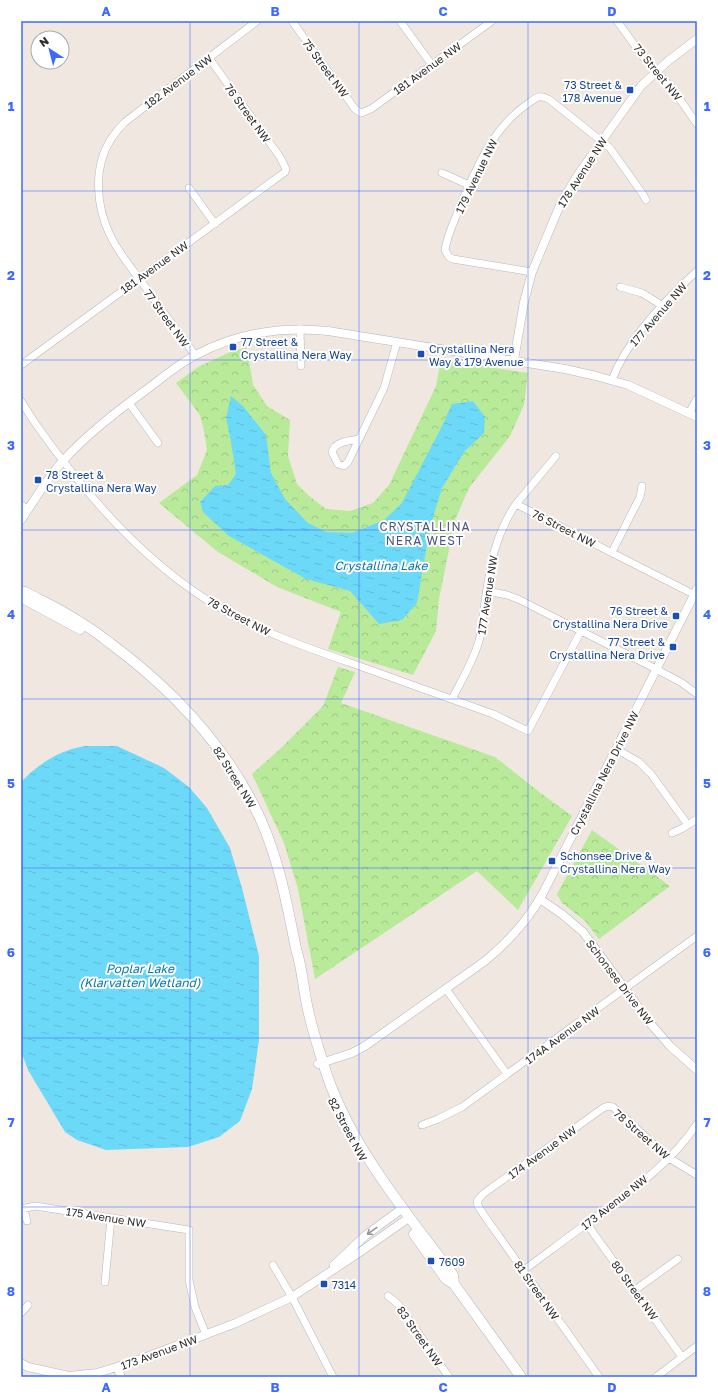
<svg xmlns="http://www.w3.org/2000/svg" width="718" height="1398" font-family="'Golos Text',sans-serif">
	<defs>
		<pattern id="park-crowns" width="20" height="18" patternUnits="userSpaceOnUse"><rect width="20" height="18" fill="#b8ea99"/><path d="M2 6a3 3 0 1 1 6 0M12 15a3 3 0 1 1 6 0" fill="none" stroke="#9ec984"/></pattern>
		<pattern id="water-ripples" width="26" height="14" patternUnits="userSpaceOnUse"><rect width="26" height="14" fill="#6dd9f8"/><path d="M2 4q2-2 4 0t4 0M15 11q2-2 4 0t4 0" fill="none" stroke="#5fbbd5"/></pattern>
	</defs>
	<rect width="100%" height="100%" fill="#f0e8e0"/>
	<path fill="url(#park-crowns)" d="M247,347L253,385L267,406L290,420L288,456L297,484L308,495L326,509L350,511L373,503L389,485L436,386L441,360L528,373L524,405L510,436L469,488L455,520L439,599L436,631L413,675L328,649L341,612L277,587L218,552L159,503L197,475L207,450L204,431L200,415L176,383L198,367L228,353Z
		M338,667L355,672L341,703L495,757L538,791L572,816L518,910L477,871L315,979L298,889L284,843L252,774L280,749L323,706Z
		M592,830L670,886L599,939L585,921L562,903L557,894Z"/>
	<path fill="url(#water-ripples)" d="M231,396L243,406L266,435L271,473L285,499L308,523L326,532L352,533L384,520L402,503L443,424L452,404L473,401L485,417L484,433L464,452L442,488L430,527L417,603L402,620L379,624L350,591L306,579L229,536L203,512L200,502L215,486L228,485L236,474L231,442L226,418Z
		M85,746H117L164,768L189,787L207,808L230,848L242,888L259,956V1040L252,1089L240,1121L219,1137L188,1147L106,1150L77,1140L65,1132L28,1070L21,1051V782C39,763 60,750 85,746Z"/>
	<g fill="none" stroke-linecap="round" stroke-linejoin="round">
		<defs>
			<path id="minor" d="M292,21L355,109L361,113L371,109L492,21
				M400,21L432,65
				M617,21L647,62L672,88L697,124
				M442,173L469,185
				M189,188L215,224
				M532,272L453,259L449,257L445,250C447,235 455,220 460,206C476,169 492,129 526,105C536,98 539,93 550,100L610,148L642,193L646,200
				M620,287L642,293L663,306
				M300,329L301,366
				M195,355C179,333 162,311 146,288C134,271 119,254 110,235C96,206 93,167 111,139C115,133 120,127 125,122L257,21
				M21,365L285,172L286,169L280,157L209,58
				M612,380C627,340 665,300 697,271
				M21,401C39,431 61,459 83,486C124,536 169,579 225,611C265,633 308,648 351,663C398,680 446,697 493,714L528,731L581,631
				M129,403L158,443
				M689,413L697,399
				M359,439C350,441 335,441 332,452L338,464L344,466L348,462L384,388L397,342
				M516,504L697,596
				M21,505L28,509
				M612,552L640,497L642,486
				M487,591L507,595L518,599L656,669L682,683L697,694
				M452,699C461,681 473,662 479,641C482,631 483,619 484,608C490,569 493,538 516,504L556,456
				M616,749L639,762L651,774L688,825
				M672,833L683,828L697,819
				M446,989L507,1074
				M422,1125L438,1119L462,1107L697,936
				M21,1209L35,1206L189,1230V1280L195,1307L206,1335
				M24,1209L27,1221
				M587,1224L682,1357
				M273,1265L292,1297L333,1377
				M524,1270C545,1255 566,1238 588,1223C627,1194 670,1165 697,1124
				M105,1282L111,1218
				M635,1290L678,1259
				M388,1296L398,1304L449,1377
				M21,1313L28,1305
				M599,1377L486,1218L478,1206L477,1201L483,1194L603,1108L608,1106L613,1107L669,1158L697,1175
				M656,1377L697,1346"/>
			<path id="tertiary" d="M514,360L524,302L532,272L560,205L577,176L641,86L668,61L697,39
				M21,520C34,501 46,480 61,463C86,435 116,412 146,390C162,378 178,364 196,355C236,333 283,326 328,331L565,369L596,376L628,385L697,417
				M540,899L563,915L583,932L650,1023L670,1046L697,1070
				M318,1064L352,1053L365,1046L485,961C508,942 529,919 543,893L697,589
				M334,1265L366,1235L403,1208
				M21,1363L28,1367L69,1376L97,1373L133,1362L236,1323L292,1297L360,1252L410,1217
				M117,1367L121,1377"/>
			<path id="secondary" d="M21,592H25C38,599 52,605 65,613C81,622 96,632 110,643C172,689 227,747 260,818C279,860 287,904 296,949C302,967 303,986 307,1005C312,1030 320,1054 328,1078C353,1149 408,1215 453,1275L454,1284
				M21,597L80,629
				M414,1234L446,1279L454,1284L521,1377"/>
		</defs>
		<use href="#minor" stroke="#b4b7c2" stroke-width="8"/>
		<use href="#tertiary" stroke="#b4b7c2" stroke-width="9"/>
		<use href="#secondary" stroke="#b4b7c2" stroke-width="11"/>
		<use href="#minor" stroke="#fff" stroke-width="7"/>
		<use href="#tertiary" stroke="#fff" stroke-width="8"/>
		<use href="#secondary" stroke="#fff" stroke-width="10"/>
	</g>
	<defs><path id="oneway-shaft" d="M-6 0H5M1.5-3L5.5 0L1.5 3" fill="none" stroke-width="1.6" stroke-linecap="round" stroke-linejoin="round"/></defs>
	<use stroke="#969696" href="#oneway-shaft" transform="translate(372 1231) rotate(144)"/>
	<path fill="none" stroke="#3e6aff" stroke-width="1" stroke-opacity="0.55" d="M190,21V1377M359,21V1377M528,21V1377M21,191H697M21,360H697M21,530H697M21,699H697M21,868H697M21,1038H697M21,1207H697"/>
	<g fill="#1a4fb4" stroke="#fff" stroke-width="1.5">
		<rect x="626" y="86" width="8" height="8" rx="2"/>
		<rect x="229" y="343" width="8" height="8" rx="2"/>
		<rect x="417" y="350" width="8" height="8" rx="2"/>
		<rect x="34" y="476" width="8" height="8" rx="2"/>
		<rect x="672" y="612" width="8" height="8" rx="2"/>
		<rect x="669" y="643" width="8" height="8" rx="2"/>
		<rect x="548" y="857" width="8" height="8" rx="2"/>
		<rect x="427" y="1257" width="8" height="8" rx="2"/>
		<rect x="320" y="1280" width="8" height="8" rx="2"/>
	</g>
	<g text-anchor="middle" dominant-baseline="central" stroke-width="4" stroke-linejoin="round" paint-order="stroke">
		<g font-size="11" fill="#2e2e2e" stroke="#fff">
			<text transform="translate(326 68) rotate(54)">75 Street NW</text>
			<text transform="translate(427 68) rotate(-36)">181 Avenue NW</text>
			<text transform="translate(658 72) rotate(51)">73 Street NW</text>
			<text transform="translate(178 81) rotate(-37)">182 Avenue NW</text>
			<text transform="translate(248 113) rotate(54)">76 Street NW</text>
			<text transform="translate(582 172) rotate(-57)">178 Avenue NW</text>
			<text transform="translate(476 176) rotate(-64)">179 Avenue NW</text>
			<text transform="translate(154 267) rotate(-36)">181 Avenue NW</text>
			<text transform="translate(658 314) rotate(-49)">177 Avenue NW</text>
			<text transform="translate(167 318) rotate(54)">77 Street NW</text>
			<text transform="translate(564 528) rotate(27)">76 Street NW</text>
			<text transform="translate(487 595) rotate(-81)">177 Avenue NW</text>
			<text transform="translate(239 616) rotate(28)">78 Street NW</text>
			<text transform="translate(604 773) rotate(-63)">Crystallina Nera Drive NW</text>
			<text transform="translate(235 777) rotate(58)">82 Street NW</text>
			<text transform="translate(620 982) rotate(53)">Schonsee Drive NW</text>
			<text transform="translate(562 1035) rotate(-36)">174A Avenue NW</text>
			<text transform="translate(348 1129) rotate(62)">82 Street NW</text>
			<text transform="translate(642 1134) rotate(41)">78 Street NW</text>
			<text transform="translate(542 1152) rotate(-36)">174 Avenue NW</text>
			<text transform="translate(614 1202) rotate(-38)">173 Avenue NW</text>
			<text transform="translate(106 1217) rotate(9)">175 Avenue NW</text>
			<text transform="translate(537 1290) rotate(55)">81 Street NW</text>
			<text transform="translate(635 1290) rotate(54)">80 Street NW</text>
			<text transform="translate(420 1336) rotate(55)">83 Street NW</text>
			<text transform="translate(159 1352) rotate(-20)">173 Avenue NW</text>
		</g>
		<g font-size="11" fill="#164399" stroke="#fff" text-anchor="start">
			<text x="622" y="84" text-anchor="end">73 Street &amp;<tspan x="622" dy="13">178 Avenue</tspan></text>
			<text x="241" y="341">77 Street &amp;<tspan x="241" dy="13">Crystallina Nera Way</tspan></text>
			<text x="429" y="348">Crystallina Nera<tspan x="429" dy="13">Way &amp; 179 Avenue</tspan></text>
			<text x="46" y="474">78 Street &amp;<tspan x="46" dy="13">Crystallina Nera Way</tspan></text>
			<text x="668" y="610" text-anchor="end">76 Street &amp;<tspan x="668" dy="13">Crystallina Nera Drive</tspan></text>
			<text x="665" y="641" text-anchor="end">77 Street &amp;<tspan x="665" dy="13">Crystallina Nera Drive</tspan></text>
			<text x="560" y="855">Schonsee Drive &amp;<tspan x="560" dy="13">Crystallina Nera Way</tspan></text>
			<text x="439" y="1261">7609</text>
			<text x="332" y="1284">7314</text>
		</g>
		<g font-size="12" letter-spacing="1" fill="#495683" stroke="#fff">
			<text x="425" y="526">CRYSTALLINA<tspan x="425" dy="14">NERA WEST</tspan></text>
		</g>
		<g font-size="12" font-style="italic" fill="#0379ad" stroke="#fff">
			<text x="381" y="565">Crystallina Lake</text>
			<text x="140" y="968">Poplar Lake<tspan x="140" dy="14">(Klarvatten Wetland)</tspan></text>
		</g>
	</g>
	<rect width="718" height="1398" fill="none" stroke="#ffffff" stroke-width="44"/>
	<g transform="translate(50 50) rotate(324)"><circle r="19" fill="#ffffff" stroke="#ababab"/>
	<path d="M0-3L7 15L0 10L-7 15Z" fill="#3e6aff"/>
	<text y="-6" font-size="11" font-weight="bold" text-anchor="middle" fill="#2e2e2e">N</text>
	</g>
	<rect x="22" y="22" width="674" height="1354" fill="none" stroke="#3e6aff" stroke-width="1.5"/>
	<g font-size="13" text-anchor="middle" font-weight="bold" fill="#3e6aff">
		<text x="106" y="16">A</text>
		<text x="275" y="16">B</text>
		<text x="443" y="16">C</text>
		<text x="612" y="16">D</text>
		<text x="11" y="111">1</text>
		<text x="707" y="111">1</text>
		<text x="11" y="280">2</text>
		<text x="707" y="280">2</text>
		<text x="11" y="450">3</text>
		<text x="707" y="450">3</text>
		<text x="11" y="619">4</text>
		<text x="707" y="619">4</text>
		<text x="11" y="788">5</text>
		<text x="707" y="788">5</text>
		<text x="11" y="957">6</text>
		<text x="707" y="957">6</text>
		<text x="11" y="1127">7</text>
		<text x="707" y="1127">7</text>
		<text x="11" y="1296">8</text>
		<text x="707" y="1296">8</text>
		<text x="106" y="1392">A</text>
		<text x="275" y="1392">B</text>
		<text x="443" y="1392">C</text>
		<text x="612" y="1392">D</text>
	</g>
</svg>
